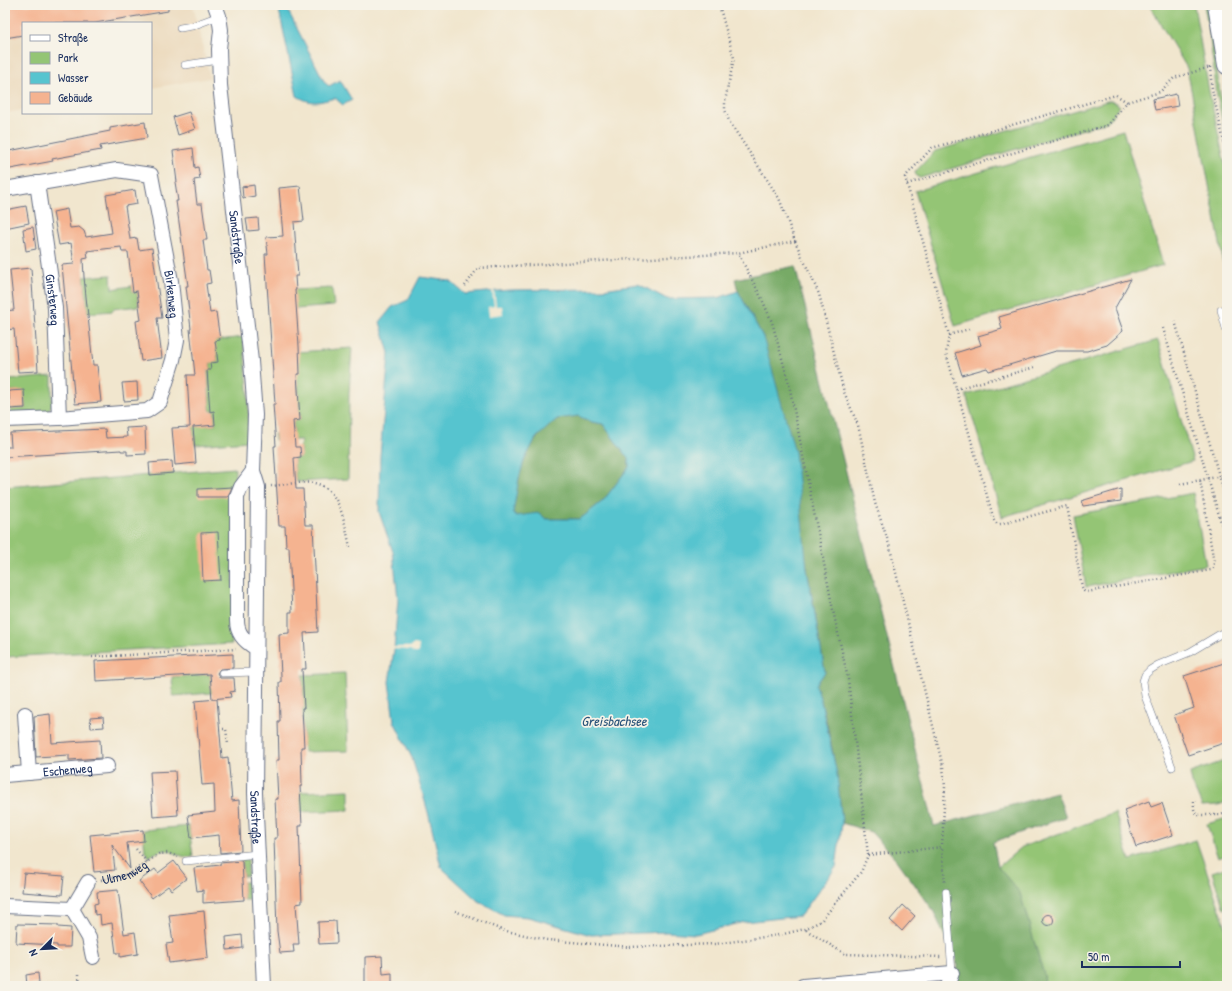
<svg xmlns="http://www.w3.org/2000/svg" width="1232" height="991" font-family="'Patrick Hand',sans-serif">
	<rect width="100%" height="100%" fill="#f7f3e8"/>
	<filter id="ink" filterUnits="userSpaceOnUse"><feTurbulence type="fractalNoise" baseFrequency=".025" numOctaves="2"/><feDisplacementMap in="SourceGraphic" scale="8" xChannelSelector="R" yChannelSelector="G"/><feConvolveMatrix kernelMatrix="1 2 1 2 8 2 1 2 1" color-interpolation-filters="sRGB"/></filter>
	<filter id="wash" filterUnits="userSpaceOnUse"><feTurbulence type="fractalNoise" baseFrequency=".012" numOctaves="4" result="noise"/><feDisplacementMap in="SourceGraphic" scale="16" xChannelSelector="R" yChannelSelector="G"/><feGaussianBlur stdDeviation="0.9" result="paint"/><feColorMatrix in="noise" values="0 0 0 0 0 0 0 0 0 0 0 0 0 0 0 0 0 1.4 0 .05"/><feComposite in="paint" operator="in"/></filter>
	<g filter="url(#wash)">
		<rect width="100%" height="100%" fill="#f1e6ce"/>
		<path fill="#ebd8ba" d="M5,5H193L210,78L151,88V23H23V110L5,113Z"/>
		<path fill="#94c575" stroke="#587a6a" d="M1149,5H1194L1209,91L1227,174V281L1187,68Z
			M1204,5H1208C1213,32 1215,58 1219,85C1221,105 1227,124 1227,143L1217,96L1209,31Z
			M1111,100L1120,106L1107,122L920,178L916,176L915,172L935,151Z
			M1123,130L1163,265L955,326L915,191Z
			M111,275L112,289L132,286L133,292L137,291L139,306L113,309V311L88,313L84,277Z
			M332,288L334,306L296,309L294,290Z
			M243,337L248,387L249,441L195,445L193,426L215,425L214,411H211L210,409L208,370L211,369L210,363L218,362L216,349L212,341Z
			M1158,340L1193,461L1002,517L966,395Z
			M352,348L349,393L348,479L297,482L295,476L294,458L301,457L300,447L302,440H275L274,434L294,432L293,421L300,420L299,402L286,396L299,395L297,374L283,353Z
			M52,376V405L47,412L11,414L10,409L25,408L24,391H9V380Z
			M235,468L232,644L5,657V487Z
			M1193,493L1206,565L1086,587L1073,515Z
			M345,673L348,751L304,752L302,708H304L303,675Z
			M210,674L212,693L173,696L172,677Z
			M1227,760V802L1218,805L1202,806L1192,783L1190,773Z
			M349,790V810L301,812L300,792Z
			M1115,813L1130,860L1196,840L1227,930V986H1045L1044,975L998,867L1022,847Z
			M1227,818V855L1218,858L1207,824Z
			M189,826L193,857C172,859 172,841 149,857L145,852L143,830Z
			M242,859H248V876H243Z
			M1227,867V908L1224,909L1212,872Z
			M243,882H249L250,900H244Z"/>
		<path fill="#7a6" stroke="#496c62" d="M795,266L934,826L1057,793L1066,817L993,842L998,867L1020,893L1044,975L1045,986H954L958,966L933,910L897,860L871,832L842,823C837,776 831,729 816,685L825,672L807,569L763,337L738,291L735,279Z
			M578,416L592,422L603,424L629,460V467L603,501L580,519H546L539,513L517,517L513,513C517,478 525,440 556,420C561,416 571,417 578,416Z"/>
		<path fill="#57c4cf" stroke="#397a96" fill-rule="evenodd" d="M278,5H285L325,83L329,86L340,80L352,100L343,105L335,98C319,102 312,105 297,96Z
			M420,277L450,281L465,294L509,290L603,289L638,284L667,299L718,298L738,291L763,337L795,452L807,569L825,672L816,685L821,701L837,774L842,823L836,867L800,916L744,922L696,934L667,932L591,935L528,917L504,915L477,900L441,867L428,812L412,758L394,721L389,682L394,650L398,599L393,552L379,512L380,456L389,353L380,322L392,307L408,300ZM578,416L592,422L603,424L629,460V467L603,501L580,519H546L539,513L517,516L513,513L519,478L524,461L536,438L557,419Z"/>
		<path fill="#f1e6ce" d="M492,290H494L496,306H502L503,314L489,316L488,307L494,306Z
			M414,644L419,645L418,653H414L410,650L392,649V647H410Z"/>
		<g id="blocks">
			<path fill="#f5b390" d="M5,5H168V11L95,23H23V35L5,38Z
				M1176,94L1178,106L1155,110L1153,99Z
				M189,112L195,129L178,135L173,117Z
				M145,122L147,138L100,146L101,150L52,159L53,161L5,170V155L10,154L9,151L110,131V128Z
				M193,148L195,168L198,167L200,179L194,180L197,204H202L207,240H203L207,270H209L211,283L206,284L210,313L216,312L220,340L215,341L218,362L210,363L211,370H207L210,412L214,411L215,425L193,427L196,463L175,465L172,428L190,427L187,375H195L190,329H191L186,286H188L176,201H178L175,182H177L173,151Z
				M254,185L255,196L243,198L242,187Z
				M300,186L304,221L294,222L298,276H295L296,290H295L299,346L300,374H297L300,420L293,421L295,447H300L301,457L294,458L296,489H303L305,525H313L318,632L304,633L306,669H302L304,708H302L304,747H301L302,786H300L302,826H299L302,903L296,904L299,944H293L294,952L280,953L277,931L274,838H277L275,799H278L276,760H279L278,721H280L279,682H281V676L279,634L289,633V612H292L289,547H286L285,526H279L274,446H276L273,404H275L265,254H268L266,237L283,236L279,188Z
				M135,190L137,204L125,206L130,239L137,238L139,250L152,248L162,318H157L162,358L141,361L136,321L141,320L137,291L133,292L128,252H122L121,247L87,251L88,258L83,259L84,277L93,365H97L101,402L75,404L62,265L74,264L71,243L59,245L53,212L67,209L70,228L79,227L84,231L86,237L112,233L106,195Z
				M26,206L29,223L5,228V210Z
				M258,218L259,230L248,231L246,219Z
				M33,227L36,249L26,251L23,229Z
				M31,268L38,371L18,372L14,329L5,330V311L14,310L10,270Z
				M1131,279L1115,308L1123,331L1107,345L1087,351H1056L989,371L987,368L962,375L955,353L981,345L978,336L1002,329L999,317Z
				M137,382L138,400L124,401L122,383Z
				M24,390L25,408L10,409L9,391Z
				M145,427L146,454L127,455V451H121V450L5,457V447H11L10,433L105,429L106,438L127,437L126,428Z
				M172,461L173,473L150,475L149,463Z
				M232,487L228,497H198V489Z
				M1121,489V501L1083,506L1081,501Z
				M218,532L221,580L203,581L201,533Z
				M233,654V668L220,669L217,673L220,678H234L235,691L230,692L231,697L212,699L210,674L96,681L95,661Z
				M1227,662V742L1188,755L1174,715L1194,708L1184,676Z
				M217,699L222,758L228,757L232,801L239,800L241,851L220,853L219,835L191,838L188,815L215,812L214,784L202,785L195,701Z
				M50,714L52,743L100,740L101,758L69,760V755L36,757L34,716Z
				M103,717L104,727L91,728L90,718Z
				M175,771L178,815L153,817L150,772Z
				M1149,801L1151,807L1162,803L1173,835L1136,847L1124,810Z
				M143,830L144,841L127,843L130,869L112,845L115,870L94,872L90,835Z
				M174,861L187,878L171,890L168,886L152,898L139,881L155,869L158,873Z
				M242,861L244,900L203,903V890L197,891L194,868L220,865V863Z
				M24,873L64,876L62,895L22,892Z
				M118,890L124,934L135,932L138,954L120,957V953H116L112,923L101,925L100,914L95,915L94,904L98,903L97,892Z
				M903,905L915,916L902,931L890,920Z
				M204,911L208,958L169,963L166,944L173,943L169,915Z
				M1042.5 920a5.5 5.5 0 1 1 11 0a5.5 5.5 0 1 1-11 0Z
				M336,921L337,943L319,944L318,922Z
				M17,924L58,925V927L71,928L70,947H57V945L16,943Z
				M242,935L243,948L227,950L226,937Z
				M382,956L383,974L392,973V986H365V957Z
				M38,973L39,983L27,985L26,975Z"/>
		</g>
	</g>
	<g filter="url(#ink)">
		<use href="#blocks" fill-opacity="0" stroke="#666f85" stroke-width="1"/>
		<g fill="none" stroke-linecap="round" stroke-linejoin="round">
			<defs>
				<path id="service" d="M180,28L192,26L219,16
					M185,65L219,60
					M1227,309L1221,310L1227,332
					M222,673L256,672
					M1172,767L1145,696L1143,681L1145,675L1150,670L1158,665L1190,652L1227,630
					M186,861L258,854
					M946,892L952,973"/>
				<g id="minor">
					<path id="s2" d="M215,5L219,16L221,30L219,49L220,85L251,361L255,415L253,471L258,487L255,793L264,986"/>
					<path id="s3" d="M37,183L55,308L59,418"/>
					<path id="s4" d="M5,189L117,170L151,175L171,281L177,340L173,360L160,402L147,411L59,418L5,420"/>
					<path d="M253,471L241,487L237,497V621C237,634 245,642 256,648"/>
					<path d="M25,714L29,773"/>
					<path id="s5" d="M5,775L107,766"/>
					<path d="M5,906L72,909"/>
					<path d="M72,909L89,938L93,957"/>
					<path d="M72,909L88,882"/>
					<path d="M803,986L952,973L947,986"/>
				</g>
				<path id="tertiary" d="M1217,5L1227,65"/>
			</defs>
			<use href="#service" stroke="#666f85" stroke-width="8"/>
			<use href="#minor" stroke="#666f85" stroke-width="16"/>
			<use href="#tertiary" stroke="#666f85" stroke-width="20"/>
			<g stroke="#666f85" stroke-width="2.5" stroke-dasharray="1 3" stroke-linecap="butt">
				<path d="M1210,67L1212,89L1227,155"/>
				<path d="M1127,102L1116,95L932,148L905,177L949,335L946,353L994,520L997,524H1002L1067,506L1082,587L1084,591L1087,592L1211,570L1213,568L1214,563L1200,480"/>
				<path d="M907,184L1108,125L1127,102L1160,92L1174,78L1210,67"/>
				<path d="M5,205L6,210"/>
				<path d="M795,241L819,294L844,392L858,425L875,503L889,544L943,767L945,787L942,847"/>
				<path d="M465,286L478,268L738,253L795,241L779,198L729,121L725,110V101L734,58L719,5"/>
				<path d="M1175,321L1219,476L1227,499"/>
				<path d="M1163,328L1227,542"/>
				<path d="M949,335L969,329"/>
				<path d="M956,389L1036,367"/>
				<path d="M1180,484L1227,475"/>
				<path d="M271,486C283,485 302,481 314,483C341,488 345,526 350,547"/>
				<path d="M92,657L236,649"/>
				<path d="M219,729H226L228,744"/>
				<path d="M1194,801C1194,806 1193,812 1197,815H1220L1227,813"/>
				<path d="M136,849L147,862"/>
				<path d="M868,855L942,847L945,884"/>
				<path id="s1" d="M101,880L129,874L159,854L168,853L178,857"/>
				<path d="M455,911L502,930L547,940L630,947L715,944L779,935L805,929L821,921L861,872L868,855L848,679L834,615L789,384L772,322L761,297L738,253"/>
				<path d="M1225,912L1227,911"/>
				<path d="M806,930L845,954L942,957"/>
				<path d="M79,974L80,986"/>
			</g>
			<use href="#service" stroke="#fff" stroke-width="7"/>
			<use href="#minor" stroke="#fff" stroke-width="14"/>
			<use href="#tertiary" stroke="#fff" stroke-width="18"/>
		</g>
	</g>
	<g text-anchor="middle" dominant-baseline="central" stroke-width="3.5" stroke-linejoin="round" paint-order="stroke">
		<g font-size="13" fill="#1b2f5e" stroke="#f7f3e8">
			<text stroke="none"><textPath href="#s2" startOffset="234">Sandstraße</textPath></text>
			<text stroke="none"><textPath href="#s4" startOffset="269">Birkenweg</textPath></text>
			<text stroke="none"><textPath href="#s3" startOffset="118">Ginsterweg</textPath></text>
			<text stroke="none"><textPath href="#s5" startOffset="63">Eschenweg</textPath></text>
			<text stroke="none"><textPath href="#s2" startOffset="816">Sandstraße</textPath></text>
			<text stroke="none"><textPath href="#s1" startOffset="25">Ulmenweg</textPath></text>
		</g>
		<g font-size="14" font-style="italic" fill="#2a547a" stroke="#f7f3e8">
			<text x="614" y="720">Greisbachsee</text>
		</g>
	</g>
	<rect width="1232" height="991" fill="none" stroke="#f7f3e8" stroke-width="20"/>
	<rect x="22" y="22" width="130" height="92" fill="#f7f3e8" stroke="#9fa5b1"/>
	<rect x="30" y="35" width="20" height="6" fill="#ffffff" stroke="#9fa5b1"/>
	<text x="58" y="42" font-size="12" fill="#1b2f5e">Straße</text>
	<rect x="30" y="52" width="20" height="12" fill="#94c575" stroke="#9fa5b1"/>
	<text x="58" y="62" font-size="12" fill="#1b2f5e">Park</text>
	<rect x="30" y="72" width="20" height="12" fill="#57c4cf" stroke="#9fa5b1"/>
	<text x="58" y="82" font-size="12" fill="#1b2f5e">Wasser</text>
	<rect x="30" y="92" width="20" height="12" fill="#f5b390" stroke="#9fa5b1"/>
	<text x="58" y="102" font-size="12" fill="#1b2f5e">Gebäude</text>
	<g transform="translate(42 949) rotate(246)" stroke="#f7f3e8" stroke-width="3" paint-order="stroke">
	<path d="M0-3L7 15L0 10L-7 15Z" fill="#1b2f5e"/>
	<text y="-6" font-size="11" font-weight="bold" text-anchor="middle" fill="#1b2f5e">N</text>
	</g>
	<path d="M1082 961v6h98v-6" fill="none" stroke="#1b2f5e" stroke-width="2"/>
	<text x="1088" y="961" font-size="12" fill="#1b2f5e" stroke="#f7f3e8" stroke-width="3" paint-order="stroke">50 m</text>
</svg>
